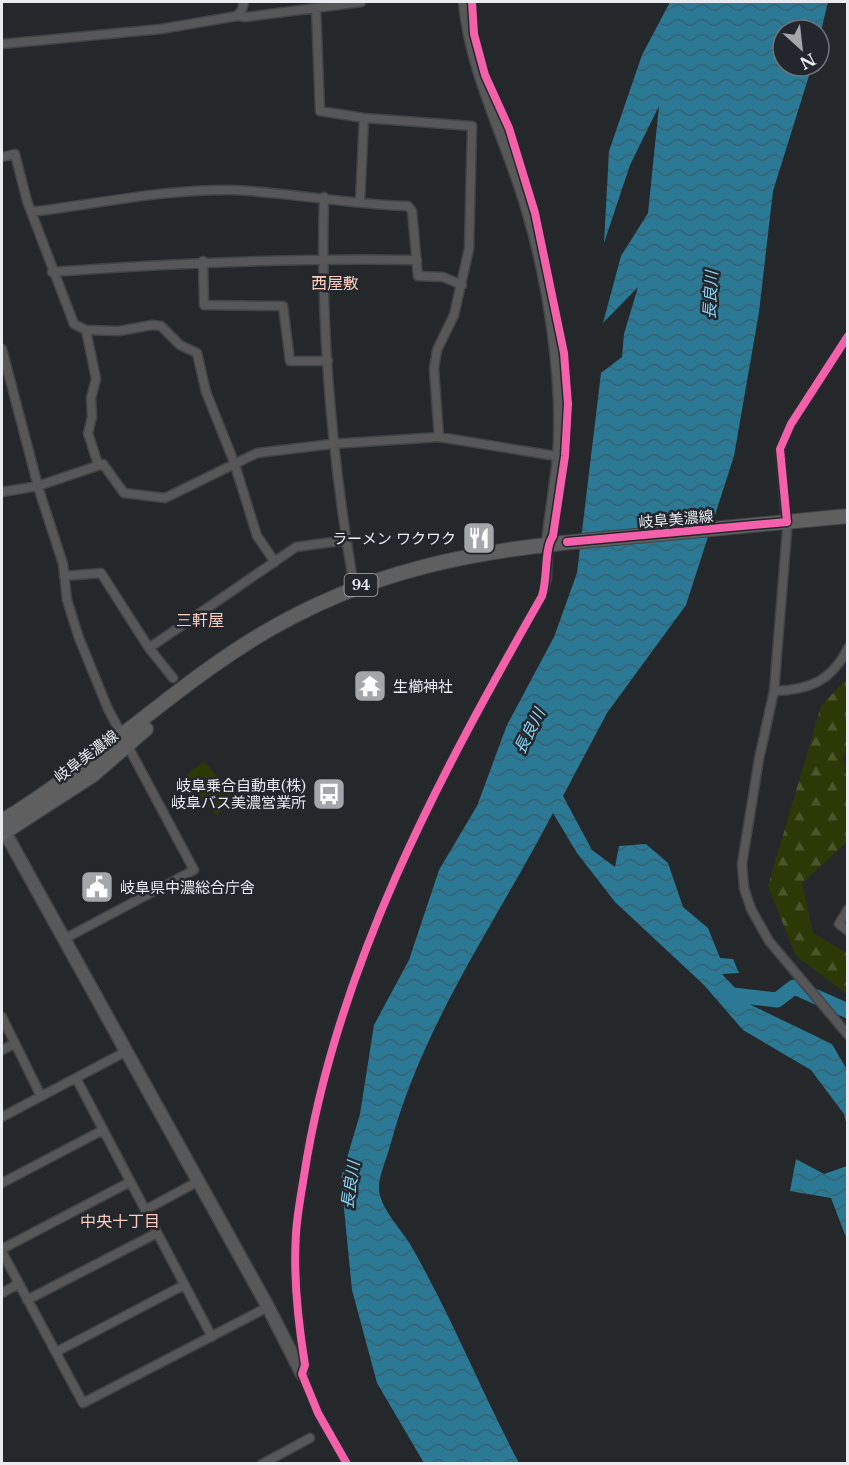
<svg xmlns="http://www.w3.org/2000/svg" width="849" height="1465" font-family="'Libre Baskerville','Noto Sans JP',serif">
	<defs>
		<pattern id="forest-firs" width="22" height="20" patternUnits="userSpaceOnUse" patternTransform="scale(1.5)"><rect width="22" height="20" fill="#2a3906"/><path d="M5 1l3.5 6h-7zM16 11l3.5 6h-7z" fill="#49562b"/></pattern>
		<pattern id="water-waves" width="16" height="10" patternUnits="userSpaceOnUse" patternTransform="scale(1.5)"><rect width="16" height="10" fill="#2b7995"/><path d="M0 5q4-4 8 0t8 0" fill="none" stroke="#376272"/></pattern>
	</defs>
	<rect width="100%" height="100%" fill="#25282b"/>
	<path fill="#2a3906" d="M204,761L235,798L216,815L184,777Z"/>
	<path fill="url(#forest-firs)" d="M847,678L848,747L843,758L848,786L847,842L802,883L813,933L847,953V994L796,956L768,886L821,706Z"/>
	<path fill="url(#water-waves)" d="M670,2H828L819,39V30H783V66H812L773,191L759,312L734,456L686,605L607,713L563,796L592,850L615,867L619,846L646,844L668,863L683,907L708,928L720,958L733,959L739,973L722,974L751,1005L832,1044L847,1070V1126L844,1114L811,1070L743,1030L704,985L615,902L577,853L553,813C495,924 423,1023 390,1146C387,1158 378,1177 379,1190C381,1209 400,1228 410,1244C451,1315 481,1391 519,1463H424L377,1383L352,1290L341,1178L360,1114L374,1025L409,960L439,870L477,806L507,725L554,637L577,573L601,373L622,357L624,334L638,287L603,323L621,256L648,213L659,106L630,165L604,243L609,151L642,55Z
		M796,1159L824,1174L847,1166V1240L831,1198L790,1191Z"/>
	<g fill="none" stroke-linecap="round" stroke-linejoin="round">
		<path stroke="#2b7995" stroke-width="15" d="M725,994L777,1000L794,987L848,1011"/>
		<defs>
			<path id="street" d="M316,8L320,111L364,118L472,126L469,249L454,315L437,350L434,369L439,437
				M237,16L242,10L244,2
				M2,44L161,29L237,16L246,17L361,2
				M2,157L15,154L27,201L74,324L86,330L119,331L152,325L161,326L180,345L197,353L206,392L234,462L257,536L275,562
				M324,197C320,328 332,458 354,587
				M360,202L364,118
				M31,212C97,204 164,189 231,190C290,192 349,205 408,206L412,211L418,276L443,277L462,285
				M203,261L204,305L283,306L290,361H328
				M52,272C174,263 295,258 417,260
				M86,330L96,379L91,398L92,417L88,433L98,464
				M848,336L791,424L780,449L787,531L774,691L759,759L742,864L744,888L751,909L769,941L848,1035
				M2,349L39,490L63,564L67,600L79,638L108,709L194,870L64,939
				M2,492L38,486L103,464L124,493L165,498L257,453L332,444L439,437L562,457
				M64,576L101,573L149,648L173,678
				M149,648L296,547L347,540
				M774,691C809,690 832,681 848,648
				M848,909L839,924L848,931
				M2,1017L41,1096
				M2,1050L14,1044
				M76,1078L212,1337
				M2,1117L125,1052
				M2,1183L103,1130
				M145,1210L197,1182
				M2,1249L130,1182
				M2,1252L83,1403L268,1307
				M2,1293L18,1284
				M27,1300L157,1233
				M56,1352L184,1285
				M262,1464L310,1438
				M347,1464L318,1413L302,1374L305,1365C298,1322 293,1278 296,1234C297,1215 301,1195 304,1176C336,967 439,777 542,596L547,578L548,544"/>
			<path id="secondary" d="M465,2C472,75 508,140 528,210C550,283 565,383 559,458C556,487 551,515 548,544
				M2,827L268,1307L302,1374"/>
			<path id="primary" d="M2,821C105,759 190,668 298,614C413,555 522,546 649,535C715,529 781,523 848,516
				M2,834L93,775L146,729"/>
		</defs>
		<use href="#street" stroke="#414346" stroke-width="11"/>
		<use href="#secondary" stroke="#414346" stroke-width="15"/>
		<use href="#primary" stroke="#414346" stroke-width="16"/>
		<use href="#street" stroke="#585758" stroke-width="8"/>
		<use href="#secondary" stroke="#595859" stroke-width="12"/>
		<use href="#primary" stroke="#605f60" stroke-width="14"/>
		<defs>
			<path id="cycleway" d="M567,542L787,522L780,449L791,424L848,336
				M347,1464L318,1413L302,1374L305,1365C298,1322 293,1278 296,1234C297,1215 301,1195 304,1176C336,967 439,777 542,596C548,577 544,549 553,536L565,456L568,404L564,353L535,213L509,128L485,75L474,34L472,2"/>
		</defs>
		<use href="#cycleway" stroke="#23272d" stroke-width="11"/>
		<use href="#cycleway" stroke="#f560ab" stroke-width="8"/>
	</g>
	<defs>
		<symbol id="restaurant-square" viewBox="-11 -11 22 22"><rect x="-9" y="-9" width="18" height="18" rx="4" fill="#a4a7aa" stroke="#23272d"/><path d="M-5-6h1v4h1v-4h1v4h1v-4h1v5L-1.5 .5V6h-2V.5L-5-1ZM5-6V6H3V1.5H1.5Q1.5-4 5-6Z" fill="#fff"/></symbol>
		<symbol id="temple-square" viewBox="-11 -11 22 22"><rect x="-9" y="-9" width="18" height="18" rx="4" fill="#a4a7aa" stroke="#23272d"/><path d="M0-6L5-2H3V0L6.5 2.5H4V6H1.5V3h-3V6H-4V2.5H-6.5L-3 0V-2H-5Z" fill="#fff"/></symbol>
		<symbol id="bus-square" viewBox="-11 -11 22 22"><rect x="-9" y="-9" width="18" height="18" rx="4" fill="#a4a7aa" stroke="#23272d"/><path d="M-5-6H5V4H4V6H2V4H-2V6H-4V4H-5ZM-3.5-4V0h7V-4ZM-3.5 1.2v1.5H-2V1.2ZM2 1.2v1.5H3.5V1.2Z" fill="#fff"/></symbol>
		<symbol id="civic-square" viewBox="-11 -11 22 22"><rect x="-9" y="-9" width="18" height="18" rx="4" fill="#a4a7aa" stroke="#23272d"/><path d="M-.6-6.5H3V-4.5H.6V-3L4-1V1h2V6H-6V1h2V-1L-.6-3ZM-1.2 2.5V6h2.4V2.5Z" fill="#fff"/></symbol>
	</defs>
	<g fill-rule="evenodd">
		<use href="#restaurant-square" x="460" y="519" width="38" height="38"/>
		<use href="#temple-square" x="351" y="667" width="38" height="38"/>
		<use href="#bus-square" x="310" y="775" width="38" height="38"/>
		<use href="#civic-square" x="78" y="868" width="38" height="38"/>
	</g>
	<g text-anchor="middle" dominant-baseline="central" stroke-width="5" stroke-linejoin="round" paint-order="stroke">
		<rect fill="#23272d" stroke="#adb0b5" stroke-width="1.5" x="344.5" y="574" width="33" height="22" rx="4.5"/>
		<g font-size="14" font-weight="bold" fill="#e8ebef">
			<text x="361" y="585">94</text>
		</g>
		<g font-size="15" fill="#e8ebef" stroke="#23272d">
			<text transform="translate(676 519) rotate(-5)">岐阜美濃線</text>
			<text transform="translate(86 756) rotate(-37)">岐阜美濃線</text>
		</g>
		<g font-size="15" fill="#e8ebef" stroke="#23272d" text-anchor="end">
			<text x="456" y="538">ラーメン ワクワク</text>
			<text x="393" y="686" text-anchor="start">生櫛神社</text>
			<text x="306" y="785">岐阜乗合自動車(株)<tspan x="306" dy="17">岐阜バス美濃営業所</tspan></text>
			<text x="120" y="887" text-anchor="start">岐阜県中濃総合庁舎</text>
		</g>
		<g font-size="16" fill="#fdcdbb" stroke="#23272d">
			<text x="335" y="283">西屋敷</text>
			<text x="200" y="620">三軒屋</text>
			<text x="120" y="1221">中央十丁目</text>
		</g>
		<g font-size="16" font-style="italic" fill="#8cd8f8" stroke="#23272d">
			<text transform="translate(710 295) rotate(-87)">長良川</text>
			<text transform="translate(529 731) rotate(-63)">長良川</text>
			<text transform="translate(350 1185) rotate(-82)">長良川</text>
		</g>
	</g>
	<rect width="849" height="1465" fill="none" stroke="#e8ebef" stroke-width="6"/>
	<g transform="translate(801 48) rotate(153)"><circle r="28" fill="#23272d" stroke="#72757b" stroke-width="1.5"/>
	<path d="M0-4.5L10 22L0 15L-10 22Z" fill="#a4a7aa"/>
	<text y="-9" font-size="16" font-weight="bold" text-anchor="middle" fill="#e8ebef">N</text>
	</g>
</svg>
